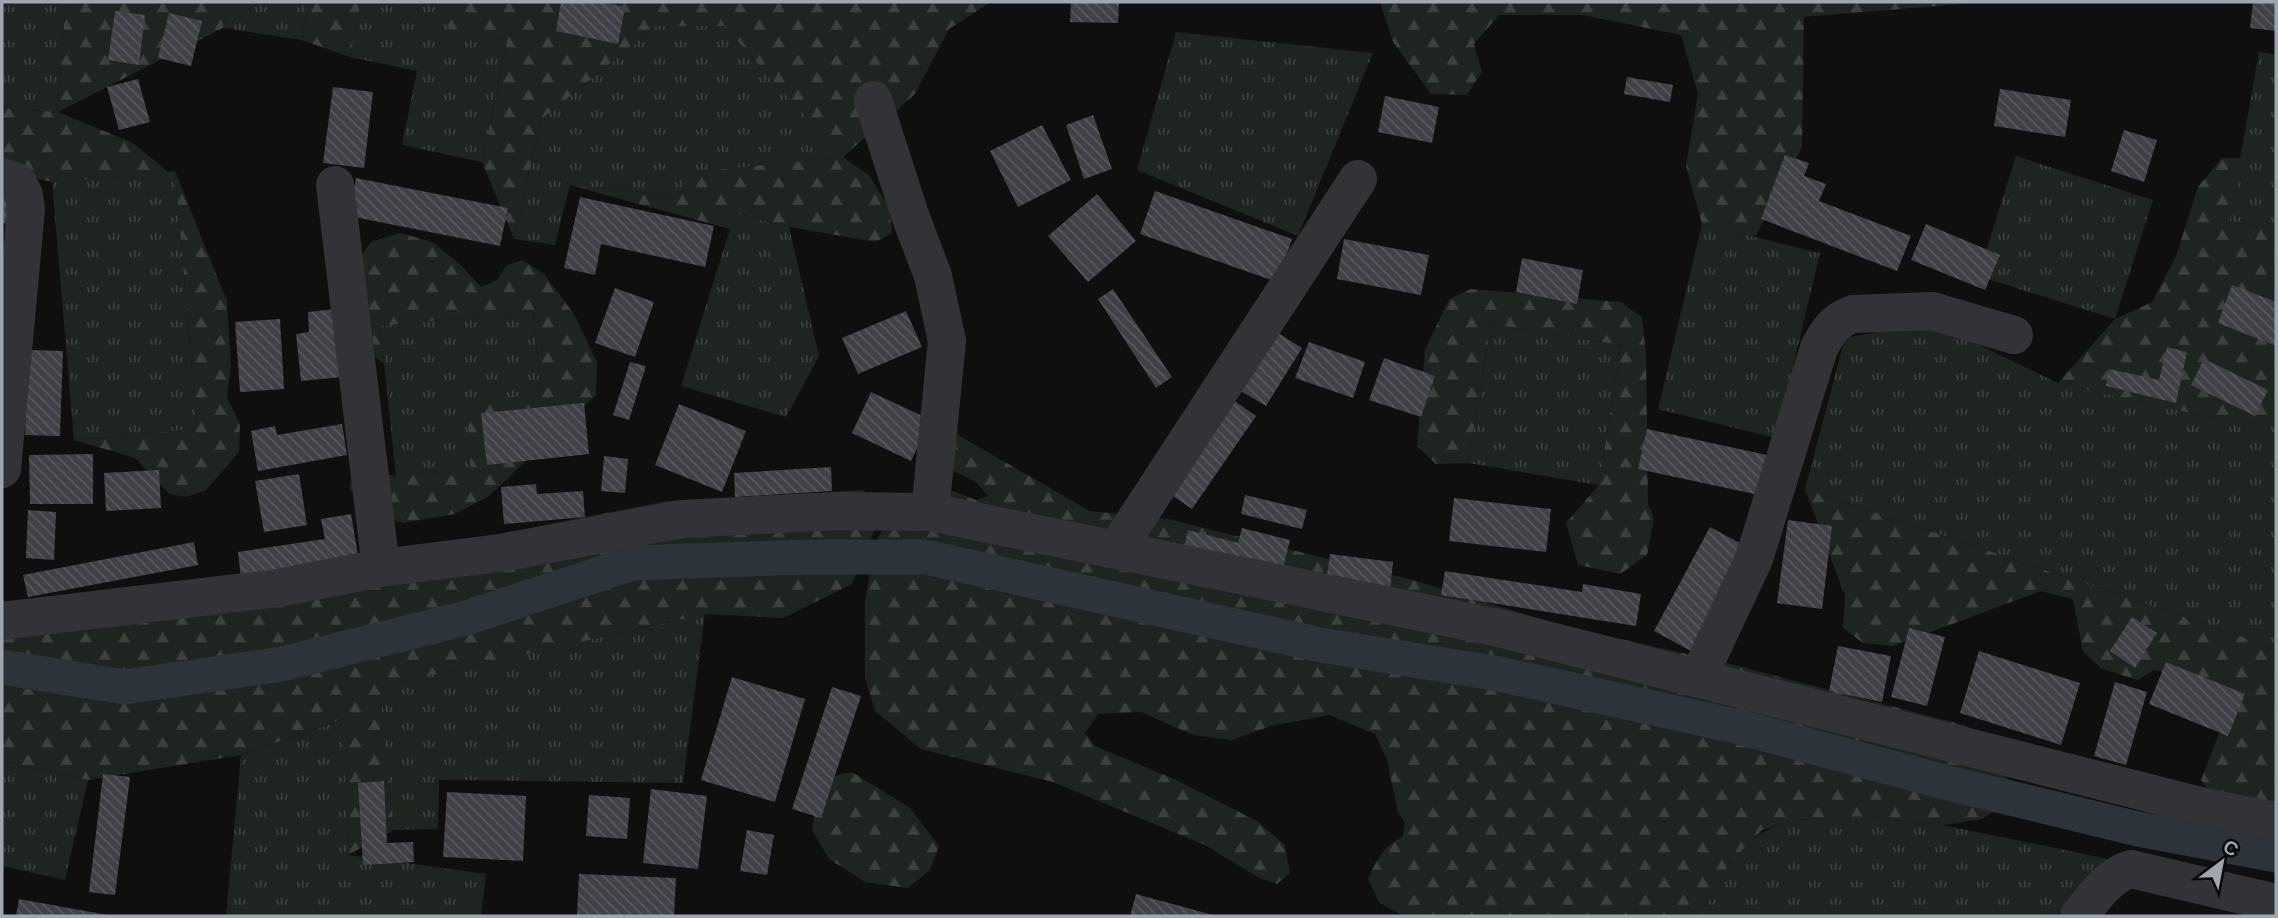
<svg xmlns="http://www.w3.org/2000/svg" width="2278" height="918" font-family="'DM Sans',sans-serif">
	<defs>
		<pattern id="grass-tufts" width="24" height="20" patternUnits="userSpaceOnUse" patternTransform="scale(1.75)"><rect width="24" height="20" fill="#1e241f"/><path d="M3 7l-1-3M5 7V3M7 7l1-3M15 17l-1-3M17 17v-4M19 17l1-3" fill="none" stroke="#3c413d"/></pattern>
		<pattern id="forest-firs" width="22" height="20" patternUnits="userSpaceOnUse" patternTransform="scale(1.75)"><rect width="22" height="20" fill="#1e241f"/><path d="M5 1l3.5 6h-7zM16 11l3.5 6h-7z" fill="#3c413d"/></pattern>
		<pattern id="building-back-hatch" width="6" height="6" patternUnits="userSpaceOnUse" patternTransform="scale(1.75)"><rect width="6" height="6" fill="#404146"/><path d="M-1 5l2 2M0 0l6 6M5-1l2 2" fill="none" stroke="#58595e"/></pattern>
	</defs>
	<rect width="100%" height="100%" fill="#0f0f10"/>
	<path fill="url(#grass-tufts)" d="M2,2H66L57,112L2,108Z
		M227,2H308L302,40L223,28Z
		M361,2H452L448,28L507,41L482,162L402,145L417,71L350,57Z
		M656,26H724L843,157L686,173L681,196L570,185L555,245L514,239L542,119Z
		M1176,32L1373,53L1298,236L1137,170Z
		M2259,52L2276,55V230L2229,221Z
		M2016,156L2153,200L2115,319L1978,276Z
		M175,171L197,429L74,440L52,182Z
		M735,213L789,227L819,356L786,417L681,386Z
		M1702,224L1820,253L1776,438L1658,409Z
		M533,311L541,394L473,470L396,477L380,326Z
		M1932,322L2058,383L2208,417L2276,425V648L1805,489L1845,338Z
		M1491,324L1621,345L1599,485L1468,463Z
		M705,614L683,783L439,780L438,829L394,830L379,687Z
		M344,719L348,855L486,874L481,916H226L241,755Z
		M2,761L88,780L65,880L2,866Z
		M1865,816L1943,825L2113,860L2056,916H1701C1710,899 1718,880 1729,864C1762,815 1812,818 1865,816Z"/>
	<path fill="url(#forest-firs)" d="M66,2H227L223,28L58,112L133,143L168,172L52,182L2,171V108L57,112Z
		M308,2H361L350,57L302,40Z
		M452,2H991L949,29L915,94L843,157L869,175L889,207L892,233L876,242L789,227L736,213L730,229L569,185L680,196L685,173L842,157L724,26H656L542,119L514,239L482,162L507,41L447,28Z
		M1380,2H1985L1804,17L1802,147L1755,237L1702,224L1686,166L1698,94L1681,35L1583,15H1499L1474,44L1482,72L1467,95L1431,94L1393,42Z
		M2222,158H2241L2229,221L2276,230V425L2208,417L2058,383L2115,319L2152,302L2176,256L2198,187Z
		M175,171L227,301L231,367L227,398L240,425L239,452L206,490L186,497L169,494L135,458L74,440L197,429Z
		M400,233L432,242L460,264L481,287L497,280L506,266L522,260L544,274L574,314L597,362L596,395L489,496L455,514L403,523L370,512L349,489L353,473L368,467L396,477L472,470L466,401L541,394L533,311L380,326L384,364L360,345L353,267L371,242Z
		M1471,289L1621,302L1642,317L1646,356L1648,504L1654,519L1647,555L1620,574L1578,565L1566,523L1599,485L1621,345L1491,324L1468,463L1436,464L1417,446L1425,350L1449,299Z
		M948,423L958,435L1090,511L1168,519L1416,581L1567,627L1719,661L1964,725L1996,742L2007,779L1998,809L1982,819L1943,825L1865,816L1804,819L1762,830L1730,862L1701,916H1404L1380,903L1368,879C1378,858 1382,848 1403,836L1405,823L1398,812L1387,760L1375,734L1329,715L1271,726L1232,740L1193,735L1141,712L1098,714L1085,733L1095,746L1174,779L1257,821L1285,845L1290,873L1277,884L1259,878L1207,846L1053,782L921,749L875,711L865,678V602L875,543L887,521L950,490L976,500L988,496L976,482L930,460Z
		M1805,489L2276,648V806L2211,794L2201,780L2225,718L2177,675L2154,670L2138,680L2102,669L2083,652L2073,599L2041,591L1893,646L1863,643L1843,628L1845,596Z
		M862,490L876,498L878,522L852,584L783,618L705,614L380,687L394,830L348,855L343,719L241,755L88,780L2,761V600L42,610L474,539L662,502Z
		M852,772L910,808L939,846L930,870L908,888L865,882L829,859L812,830L819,789L829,777Z"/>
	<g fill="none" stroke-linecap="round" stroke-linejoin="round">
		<path stroke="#2c333a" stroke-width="35" d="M2,667L125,687L282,664L466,618L633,563L806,557H925L1321,645L1499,674L1739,727L1948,783L2138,829L2276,855"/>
	</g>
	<path fill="url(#building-back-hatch)" d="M561,2H600L625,7L618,44L556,31Z
		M1071,2H1119L1118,23L1070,22Z
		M2253,2H2276V31L2250,28Z
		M115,11L145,15L139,65L108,60Z
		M169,13L202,21L191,66L158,58Z
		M1627,77L1673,85L1670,102L1624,94Z
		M138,79L150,122L119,130L107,87Z
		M333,87L373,92L364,168L323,163Z
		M2000,89L2071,100L2065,137L1994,126Z
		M1385,96L1439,107L1432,143L1378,132Z
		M1093,115L1112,169L1084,179L1066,125Z
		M1042,125L1071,180L1018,207L990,151Z
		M2124,130L2157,140L2144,182L2111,171Z
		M1785,155L1809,163L1804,176L1826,184L1819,201L1911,236L1897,271L1761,219Z
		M356,178L508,208L500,246L349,216Z
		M1155,191L1292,239L1277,282L1140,234Z
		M1097,194L1136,241L1088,282L1048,236Z
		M2,197L14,199L10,224L2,223Z
		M580,197L714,226L705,267L601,244L595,275L564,268Z
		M1926,224L2000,255L1985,290L1911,260Z
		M1344,239L1429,255L1421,295L1337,279Z
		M1522,258L1583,270L1577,304L1516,292Z
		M2232,285L2276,302V346L2218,323Z
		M615,288L654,302L635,357L595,343Z
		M1113,289L1172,377L1156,388L1098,299Z
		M345,308L352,376L301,381L296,334L309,332L308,312Z
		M906,311L922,347L858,374L842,338Z
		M280,319L284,389L240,392L235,322Z
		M1278,333L1302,348L1266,406L1241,391Z
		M1309,342L1365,362L1353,398L1295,378Z
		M2167,347L2187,352L2176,403L2106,386L2109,369L2159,380Z
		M28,350L63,351L60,436L25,435Z
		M1384,358L1435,376L1421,417L1369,400Z
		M2204,359L2268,390L2255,416L2191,385Z
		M630,362L646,366L629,420L613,415Z
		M871,392L931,420L911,461L852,433Z
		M1233,400L1256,416L1192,509L1170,494Z
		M584,403L589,454L487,465L481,413Z
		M679,404L746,431L722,492L655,465Z
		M342,424L347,455L258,471L251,431L275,426L277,435Z
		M1647,429L1767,455L1759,495L1638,469Z
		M93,454V504H30L29,455Z
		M604,456L628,459L625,493L601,491Z
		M831,467L832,491L735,497L734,473Z
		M159,470L161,508L106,511L104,473Z
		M299,474L307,525L264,532L255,481Z
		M536,484L537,494L583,491L585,517L504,524L501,487Z
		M1245,495L1307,510L1302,529L1241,514Z
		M1454,498L1551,509L1546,552L1449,541Z
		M28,510L56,512L54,560L26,558Z
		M351,514L359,561L241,578L238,552L325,539L321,519Z
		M1788,520L1832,526L1822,609L1777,603Z
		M1710,527L1747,547L1691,651L1654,631Z
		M1242,528L1290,540L1281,576L1183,551L1188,530L1238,543Z
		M194,542L198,565L28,597L23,575Z
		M1330,554L1393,562L1390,590L1326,582Z
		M1445,571L1582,592L1583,584L1641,594L1636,626L1441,595Z
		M2132,617L2157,633L2135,668L2110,651Z
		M1909,628L1945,637L1927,706L1891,697Z
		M1838,646L1891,656L1882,702L1829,691Z
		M1979,651L2080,683L2061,745L1960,713Z
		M2166,662L2245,694L2228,736L2149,704Z
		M732,677L805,699L775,802L701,780Z
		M2115,682L2147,692L2126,765L2094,756Z
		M832,687L861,696L821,818L792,809Z
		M103,774L130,777L115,895L89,892Z
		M384,781L387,843L413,842L414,862L363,865L358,783Z
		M651,789L707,796L698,869L643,863Z
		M447,792L526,796L523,861L443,857Z
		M589,795L630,798L627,839L586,836Z
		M747,830L774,835L767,875L740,871Z
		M579,874L676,878L674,916H577Z
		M1136,894L1213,915V916H1130Z
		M19,899L108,915V916H16Z"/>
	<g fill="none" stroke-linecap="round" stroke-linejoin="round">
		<path stroke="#323337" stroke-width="38" d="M873,100L910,215L933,276L947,341L930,512
			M2,177L17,182L24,195L26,210L2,469
			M335,185L381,568
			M1116,550L1358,179
			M2,621L278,588L381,568L507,552L681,519L838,511L930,512L1503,629L2208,808L2276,821
			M1698,678L1754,559L1819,348C1828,331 1834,321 1853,314L1932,311L2014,335
			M2079,916C2094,898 2107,876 2131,869L2276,903"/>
	</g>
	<rect width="2278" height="918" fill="none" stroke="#a1a5b0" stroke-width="7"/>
	<g transform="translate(2222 862) rotate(32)" stroke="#0a0a0b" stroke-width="5" paint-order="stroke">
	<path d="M0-5L12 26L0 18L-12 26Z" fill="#a1a5b0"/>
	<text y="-10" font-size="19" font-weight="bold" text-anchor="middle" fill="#a1a5b0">С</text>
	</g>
</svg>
